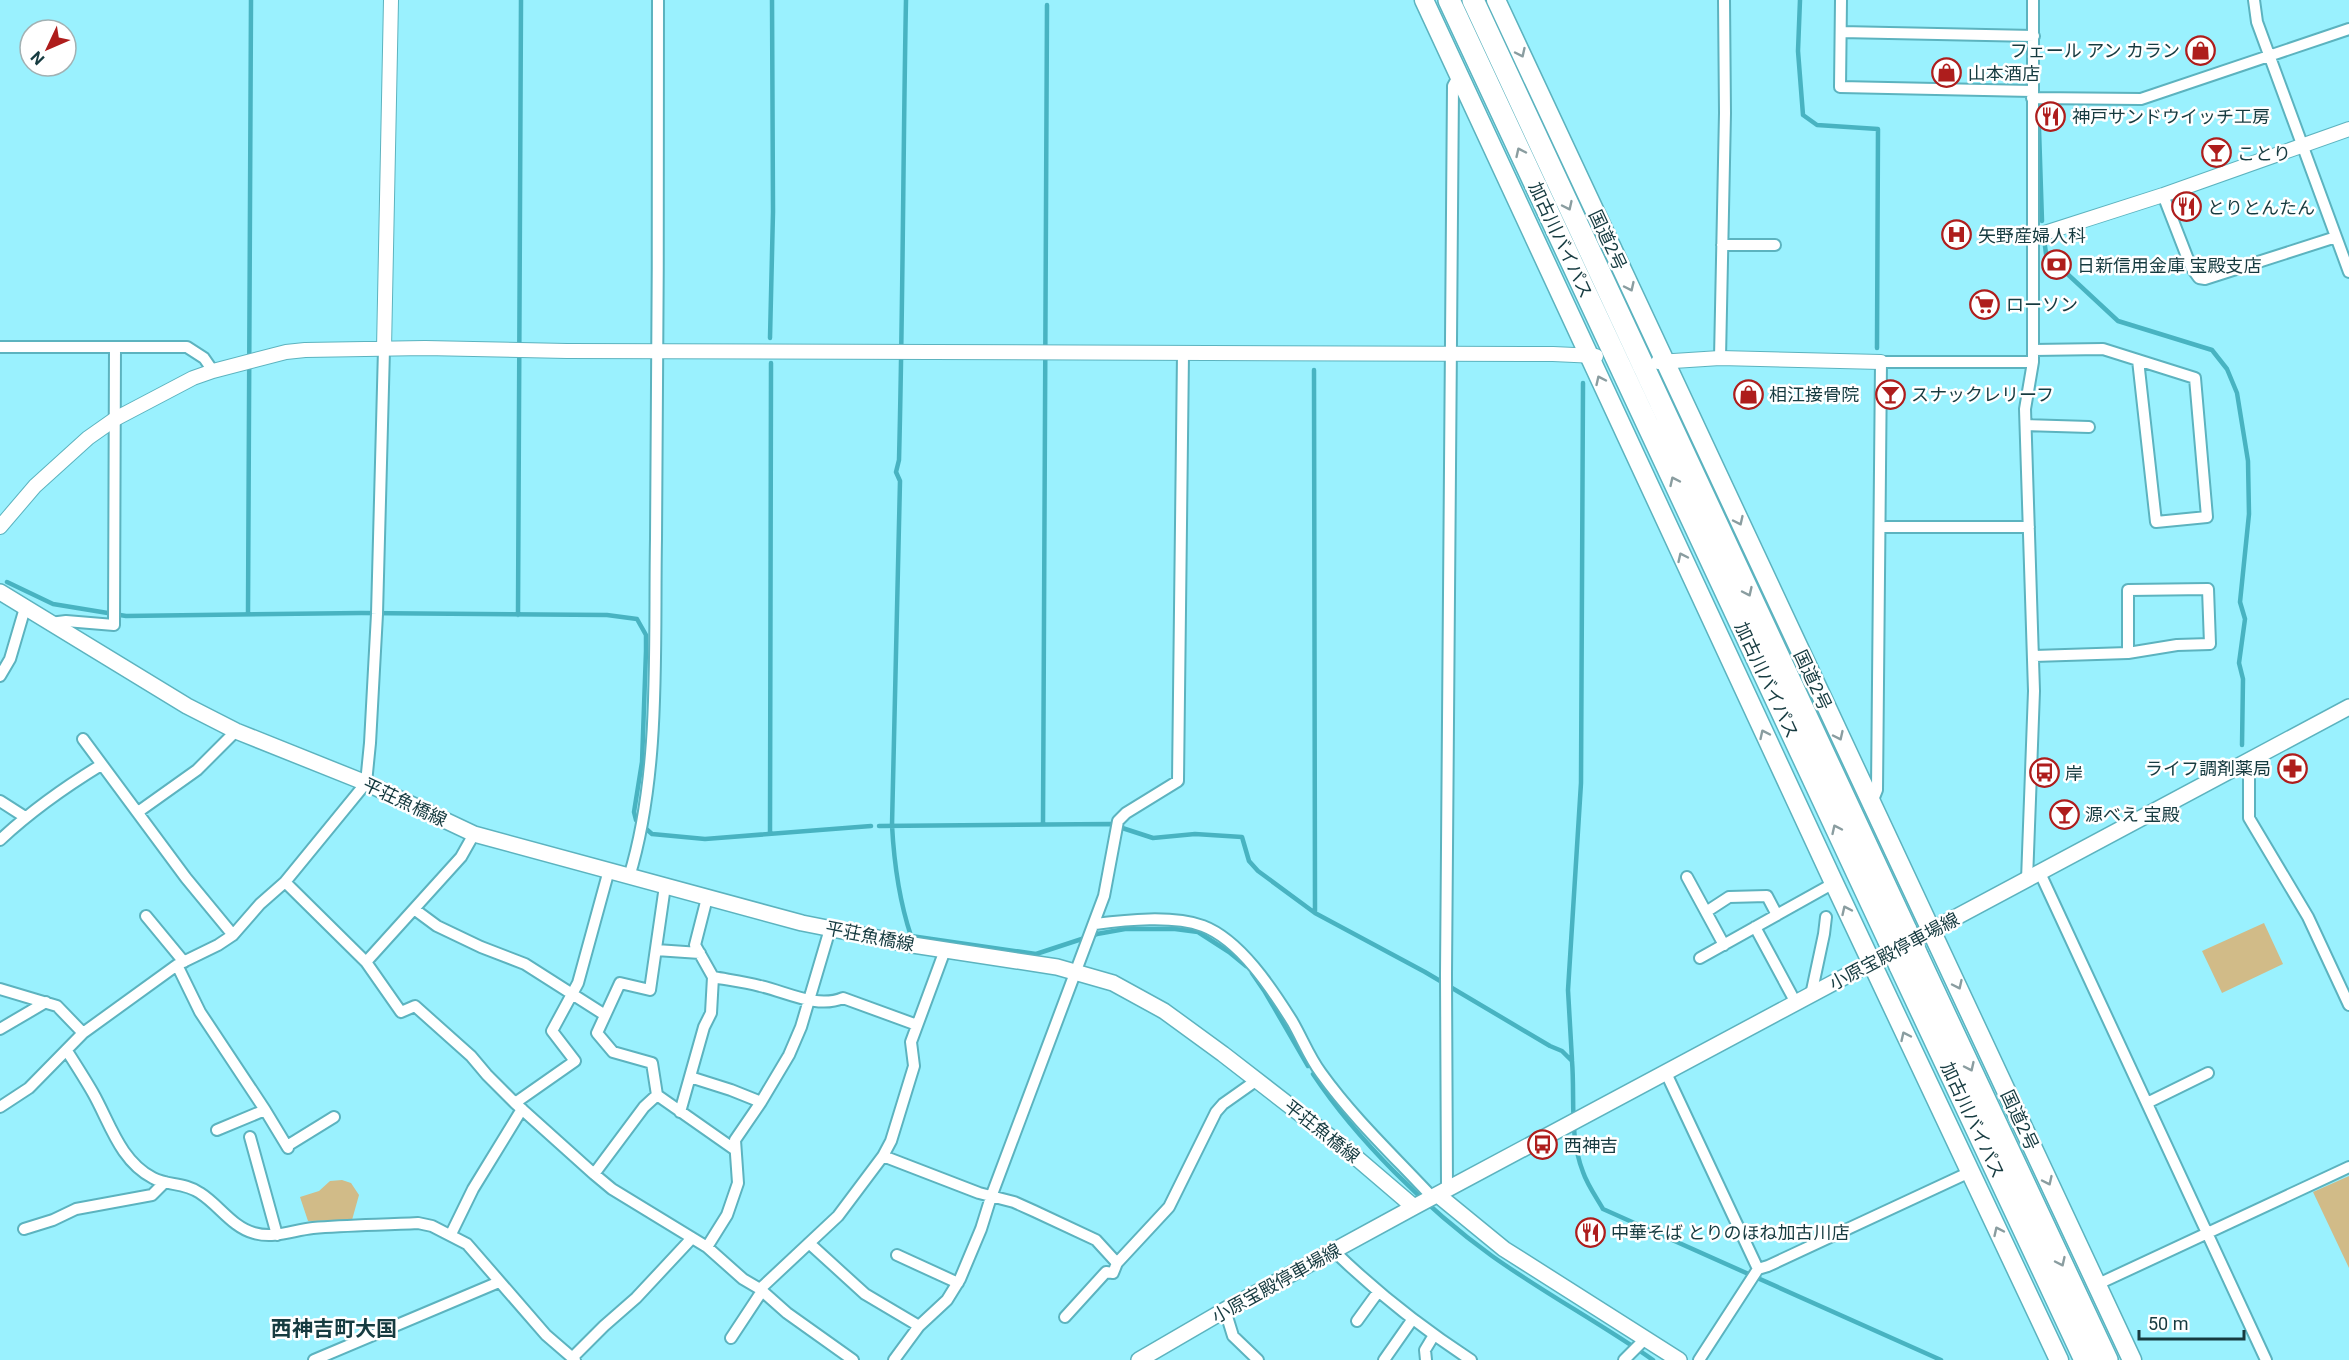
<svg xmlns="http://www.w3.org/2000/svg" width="2349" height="1360" font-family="Roboto,'Noto Sans JP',sans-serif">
	<rect width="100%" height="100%" fill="#9af1fe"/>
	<path fill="#d1bb88" d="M2264,923L2283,964L2222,993L2202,951Z
		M2349,1176V1268L2313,1192Z
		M342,1180L351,1183L359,1195L352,1220L308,1221L300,1197L319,1191L330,1181Z"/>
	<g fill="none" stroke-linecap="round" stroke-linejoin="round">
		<path stroke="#48b3c1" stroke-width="4.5" d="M906,0C903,153 903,307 899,460L896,472L900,481L892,825C894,863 899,900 911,936L1036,954L1097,934L1125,929H1175L1198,932L1229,952L1246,966
			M1800,0L1798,51L1803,115L1817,125L1878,129L1877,348
			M2039,129L2042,221
			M2045,246L2046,254L2118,321L2212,350L2227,369L2237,393L2248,461L2249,514L2240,602L2245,619L2239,663L2243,679L2242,745
			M770,338L773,212L772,0
			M1314,370L1315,913
			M7,582L53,604L126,616L361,613L607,615L637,619L646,635V651L642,762L634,812L636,820L652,834L705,839L871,826
			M248,614L251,0
			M518,615L521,0
			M1043,824L1047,5
			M879,826L1110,824L1153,838L1195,834L1242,837L1249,861L1258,871L1315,913L1425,972L1550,1046L1562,1051L1572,1061C1575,1097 1569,1136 1583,1172C1587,1184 1596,1197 1603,1209L1941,1360
			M770,834L771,363
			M1252,973L1265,992L1308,1066
			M1572,1060L1568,990L1581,783L1583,383
			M1313,1074C1357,1140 1427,1209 1492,1256C1544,1293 1600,1323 1653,1360"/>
		<defs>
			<path id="minor" d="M1841,0L1840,87L2032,91
				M2254,0L2257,22L2349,272
				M1841,32L2034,36
				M2032,98L2141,99L2349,29
				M2163,195L2191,267L2199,278L2205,279L2336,237
				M1722,245H1775
				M0,347H187L204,358L213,371
				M2033,350L2103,349L2195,378L2207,517L2156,522L2138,360
				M1720,358L1725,113L1724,0
				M2026,425L2089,427
				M1886,527H2029
				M50,623L66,621L114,625L115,347
				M2034,656L2128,653L2177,645L2210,644L2208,589L2128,590V653
				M0,676L10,659L25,608
				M83,739L186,878L233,935
				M2249,762V818L2308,917L2349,1005
				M0,801L25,817
				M1871,805L1877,790L1881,362H2033
				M138,812L197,770L236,731
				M0,840C31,811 65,787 101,765
				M2040,873L2266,1360
				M629,877C661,773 654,648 656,539C658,359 658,180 658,0
				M1687,877L1724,945
				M2027,880L2034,691L2025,409L2033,362V0
				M285,882L366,962L401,1012L415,1006L471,1056L487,1075L515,1103L594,1174L612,1189L707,1247L743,1279L760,1289L787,1313L853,1360
				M414,909L437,926L481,947L525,964L605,1015
				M1706,912L1729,897L1767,896L1777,915
				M146,916L184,962
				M1095,924C1126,920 1173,915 1203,926C1240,940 1272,989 1292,1021C1302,1038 1309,1057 1321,1073C1354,1119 1395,1157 1433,1198
				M1755,927L1796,1003
				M656,950L700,953
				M1700,958L1834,883
				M366,962L461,857L474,834
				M177,965L200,1012L265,1110L288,1148
				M713,977C729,980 745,982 760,986C787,992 817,1009 843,998L917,1025
				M0,989L57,1006L83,1033
				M1811,995L1824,934L1826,917
				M0,1029L46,1002
				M67,1051C76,1065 85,1079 93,1093C110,1123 120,1161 153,1178C168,1186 184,1182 200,1193C219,1205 232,1227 254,1233C275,1239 293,1230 313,1228C348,1225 383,1225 418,1223L432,1226L467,1244L546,1335L575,1360
				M1666,1073L1758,1269L1768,1266L1970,1172
				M690,1077L731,1090L761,1102
				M657,1095L734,1149
				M515,1103L575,1061L552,1031L578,983L609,870
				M2147,1103L2208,1073
				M0,1107L29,1088L83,1033L177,965L218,945L233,935L260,904L285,882L366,783L370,743L377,614L384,349
				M680,1112L704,1027L711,1013L713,977L695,945L707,898
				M217,1130L265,1110
				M250,1137L277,1235
				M287,1146L334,1117
				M883,1156L979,1193L1014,1202L1034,1211L1096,1240L1117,1263
				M594,1174L644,1107L657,1095L652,1063L613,1052L597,1033L620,983L650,990L665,886
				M1447,1190L1446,975L1453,86L1459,75
				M24,1229L53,1220L76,1209L152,1195L165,1182
				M451,1234L473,1189L522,1109
				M809,1243L865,1294L919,1326
				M707,1247L727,1215L738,1183L735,1140L761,1102L789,1055L801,1027L830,929
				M1334,1251C1377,1293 1422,1328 1471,1360
				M897,1255L958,1283
				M2096,1285L2349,1167
				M760,1289L838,1216L883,1156L891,1141L914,1066L911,1042L945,950
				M1225,1310L1233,1336L1258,1360
				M1065,1317L1106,1272L1113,1273L1117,1263L1169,1207L1216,1112L1223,1104L1257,1080
				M1357,1321L1378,1292
				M731,1338L762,1291
				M572,1358L604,1326L636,1298L692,1238
				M314,1360L499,1282
				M894,1360L919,1326L947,1300L960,1279L981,1229L991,1197L1104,896L1118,821L1126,813L1178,781L1183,353
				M1384,1360L1412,1320
				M1426,1360L1425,1350L1434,1335
				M1624,1360L1645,1339
				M1699,1360L1758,1269"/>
			<path id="tertiary" d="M2032,237L2163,195L2349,129
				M384,349L391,0
				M1658,362L1720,358L1881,362
				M0,527L35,486L88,438L115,419L193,378L213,371L286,352L305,350L425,348L567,351L1553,354L1596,356"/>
			<path id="secondary" d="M0,592L187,706L236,731L366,783L474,834L802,923L913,945L1057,967L1113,983L1164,1011L1223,1054L1352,1154L1414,1207
				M1438,1195L1504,1249L1679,1360
				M1139,1360L1225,1310L1414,1207L2349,707"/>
			<path id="trunk" d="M1424,0L1834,883L2059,1360
				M1496,0L2132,1360"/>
			<path id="motorway" d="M1449,0L1888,939
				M1473,0L1906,930
				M1918,957L2107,1360
				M1900,966L2085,1360"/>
		</defs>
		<use href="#minor" stroke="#5cb3bf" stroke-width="14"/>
		<use href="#tertiary" stroke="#5cb3bf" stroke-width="16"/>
		<use href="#secondary" stroke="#5cb3bf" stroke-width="18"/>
		<use href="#trunk" stroke="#5cb3bf" stroke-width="21"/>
		<use href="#motorway" stroke="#5cb3bf" stroke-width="24"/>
		<use href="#minor" stroke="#fff" stroke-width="10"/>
		<use href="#tertiary" stroke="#fff" stroke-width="14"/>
		<use href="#secondary" stroke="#fff" stroke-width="15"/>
		<use href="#trunk" stroke="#fff" stroke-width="18"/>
		<use href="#motorway" stroke="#fff" stroke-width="21"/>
		<defs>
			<path id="motorway-bridge" d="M1906,930L1918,957
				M1888,939L1900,966"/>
		</defs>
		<use href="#motorway-bridge" stroke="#5cb3bf" stroke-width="24" stroke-linecap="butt"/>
		<use href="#motorway-bridge" stroke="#fff" stroke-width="21"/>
	</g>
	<defs><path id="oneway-chevron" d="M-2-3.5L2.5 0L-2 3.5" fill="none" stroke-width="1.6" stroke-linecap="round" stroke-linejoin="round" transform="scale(1.5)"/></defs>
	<g stroke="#8a9da0">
		<use href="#oneway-chevron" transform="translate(1521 53) rotate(65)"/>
		<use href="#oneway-chevron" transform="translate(1520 152) rotate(-115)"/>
		<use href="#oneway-chevron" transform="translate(1568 206) rotate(65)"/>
		<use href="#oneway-chevron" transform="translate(1630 287) rotate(65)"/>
		<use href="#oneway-chevron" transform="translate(1600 380) rotate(-115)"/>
		<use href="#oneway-chevron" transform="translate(1674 481) rotate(-115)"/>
		<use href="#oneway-chevron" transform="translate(1739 521) rotate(65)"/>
		<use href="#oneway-chevron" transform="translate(1682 557) rotate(-115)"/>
		<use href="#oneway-chevron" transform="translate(1748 592) rotate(65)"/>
		<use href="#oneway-chevron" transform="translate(1764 734) rotate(-115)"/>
		<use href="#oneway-chevron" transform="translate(1839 736) rotate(65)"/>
		<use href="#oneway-chevron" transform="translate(1836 829) rotate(-115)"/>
		<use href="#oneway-chevron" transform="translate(1846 910) rotate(-115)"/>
		<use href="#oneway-chevron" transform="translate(1958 985) rotate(65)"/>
		<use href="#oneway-chevron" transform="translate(1905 1036) rotate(-115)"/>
		<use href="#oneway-chevron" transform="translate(1970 1067) rotate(65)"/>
		<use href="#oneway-chevron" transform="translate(2048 1181) rotate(65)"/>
		<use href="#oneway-chevron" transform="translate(1998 1231) rotate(-115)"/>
		<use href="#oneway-chevron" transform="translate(2061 1262) rotate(65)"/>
	</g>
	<defs>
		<symbol id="shop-ring" viewBox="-11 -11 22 22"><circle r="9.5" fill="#fff" stroke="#ae1d1c" stroke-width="1.5"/><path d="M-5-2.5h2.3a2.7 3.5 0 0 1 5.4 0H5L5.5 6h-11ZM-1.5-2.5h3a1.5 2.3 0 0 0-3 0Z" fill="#ae1d1c"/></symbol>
		<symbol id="restaurant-ring" viewBox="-11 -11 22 22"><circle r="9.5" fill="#fff" stroke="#ae1d1c" stroke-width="1.5"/><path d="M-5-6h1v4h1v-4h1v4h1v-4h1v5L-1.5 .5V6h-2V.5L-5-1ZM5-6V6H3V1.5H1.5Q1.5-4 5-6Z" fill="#ae1d1c"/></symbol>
		<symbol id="bar-ring" viewBox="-11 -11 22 22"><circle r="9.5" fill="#fff" stroke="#ae1d1c" stroke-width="1.5"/><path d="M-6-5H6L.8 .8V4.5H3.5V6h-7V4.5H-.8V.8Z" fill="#ae1d1c"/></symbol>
		<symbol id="hospital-ring" viewBox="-11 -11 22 22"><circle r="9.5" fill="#fff" stroke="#ae1d1c" stroke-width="1.5"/><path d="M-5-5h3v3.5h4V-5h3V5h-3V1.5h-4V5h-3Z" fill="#ae1d1c"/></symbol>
		<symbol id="bank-ring" viewBox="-11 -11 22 22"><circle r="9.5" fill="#fff" stroke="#ae1d1c" stroke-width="1.5"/><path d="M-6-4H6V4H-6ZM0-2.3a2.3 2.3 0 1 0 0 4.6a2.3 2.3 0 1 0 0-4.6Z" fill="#ae1d1c"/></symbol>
		<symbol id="supermarket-ring" viewBox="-11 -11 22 22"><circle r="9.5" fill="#fff" stroke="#ae1d1c" stroke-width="1.5"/><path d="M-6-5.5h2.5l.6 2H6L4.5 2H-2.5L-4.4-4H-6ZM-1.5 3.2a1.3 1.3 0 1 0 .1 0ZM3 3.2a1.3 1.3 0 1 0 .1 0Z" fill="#ae1d1c"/></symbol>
		<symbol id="pharmacy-ring" viewBox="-11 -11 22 22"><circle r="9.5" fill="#fff" stroke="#ae1d1c" stroke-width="1.5"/><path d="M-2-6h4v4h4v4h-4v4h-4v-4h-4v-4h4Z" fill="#ae1d1c"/></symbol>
		<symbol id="bus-ring" viewBox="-11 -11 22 22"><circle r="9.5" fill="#fff" stroke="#ae1d1c" stroke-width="1.5"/><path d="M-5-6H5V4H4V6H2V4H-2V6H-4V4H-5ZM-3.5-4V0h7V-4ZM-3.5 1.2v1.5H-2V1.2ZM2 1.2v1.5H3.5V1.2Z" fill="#ae1d1c"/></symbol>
	</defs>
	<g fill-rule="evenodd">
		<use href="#shop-ring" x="2184" y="34" width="33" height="33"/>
		<use href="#shop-ring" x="1930" y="56" width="33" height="33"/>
		<use href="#restaurant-ring" x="2034" y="100" width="33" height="33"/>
		<use href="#bar-ring" x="2200" y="136" width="33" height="33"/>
		<use href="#restaurant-ring" x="2170" y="190" width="33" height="33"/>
		<use href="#hospital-ring" x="1940" y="218" width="33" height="33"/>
		<use href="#bank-ring" x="2040" y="248" width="33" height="33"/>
		<use href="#supermarket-ring" x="1968" y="288" width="33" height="33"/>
		<use href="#shop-ring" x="1732" y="378" width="33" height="33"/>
		<use href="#bar-ring" x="1874" y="378" width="33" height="33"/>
		<use href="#pharmacy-ring" x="2276" y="752" width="33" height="33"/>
		<use href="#bus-ring" x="2028" y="756" width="33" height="33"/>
		<use href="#bar-ring" x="2048" y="798" width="33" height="33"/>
		<use href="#bus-ring" x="1526" y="1128" width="33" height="33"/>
		<use href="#restaurant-ring" x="1574" y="1216" width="33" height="33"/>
	</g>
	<g text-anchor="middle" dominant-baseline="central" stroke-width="5" stroke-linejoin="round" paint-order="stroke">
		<g font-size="18" fill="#163b40" stroke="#fff" text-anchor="start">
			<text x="2180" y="50" text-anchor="end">フェール アン カラン</text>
			<text x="1968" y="73">山本酒店</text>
			<text x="2072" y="116">神戸サンドウイッチ工房</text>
			<text x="2237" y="153">ことり</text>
			<text x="2207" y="207">とりとんたん</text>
			<text x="1978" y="235">矢野産婦人科</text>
			<text x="2077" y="265">日新信用金庫 宝殿支店</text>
			<text x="2006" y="304">ローソン</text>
			<text x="1769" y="394">相江接骨院</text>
			<text x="1911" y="394">スナックレリーフ</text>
			<text x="2271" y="768" text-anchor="end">ライフ調剤薬局</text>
			<text x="2065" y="773">岸</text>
			<text x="2085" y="814">源べえ 宝殿</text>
			<text x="1564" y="1145">西神吉</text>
			<text x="1611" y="1232">中華そば とりのほね加古川店</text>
		</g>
		<g font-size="18" fill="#163b40" stroke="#fff">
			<text transform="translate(1561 240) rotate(65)">加古川バイパス</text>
			<text transform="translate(1608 240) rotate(65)">国道2号</text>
			<text transform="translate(1767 680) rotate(65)">加古川バイパス</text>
			<text transform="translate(1813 680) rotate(65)">国道2号</text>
			<text transform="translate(405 802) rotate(25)">平荘魚橋線</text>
			<text transform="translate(870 936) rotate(11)">平荘魚橋線</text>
			<text transform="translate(1894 951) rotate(-28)">小原宝殿停車場線</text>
			<text transform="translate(1973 1120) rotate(65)">加古川バイパス</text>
			<text transform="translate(2020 1120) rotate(65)">国道2号</text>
			<text transform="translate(1322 1131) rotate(38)">平荘魚橋線</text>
			<text transform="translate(1276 1283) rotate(-29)">小原宝殿停車場線</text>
		</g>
		<g font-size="21" font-weight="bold" fill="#163b40" stroke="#fff">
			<text x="334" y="1329">西神吉町大国</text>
		</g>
	</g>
	<g transform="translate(48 48) rotate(226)"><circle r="28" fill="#ffffff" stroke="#a2b1b3" stroke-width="1.5"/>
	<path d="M0-4.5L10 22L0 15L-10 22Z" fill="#ae1d1c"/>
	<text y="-9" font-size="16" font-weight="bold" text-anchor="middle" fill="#163b40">N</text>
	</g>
	<path d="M2139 1330v9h105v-9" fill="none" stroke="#163b40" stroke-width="3"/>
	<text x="2148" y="1330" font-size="18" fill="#163b40" stroke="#ffffff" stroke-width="4.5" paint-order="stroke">50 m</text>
</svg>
